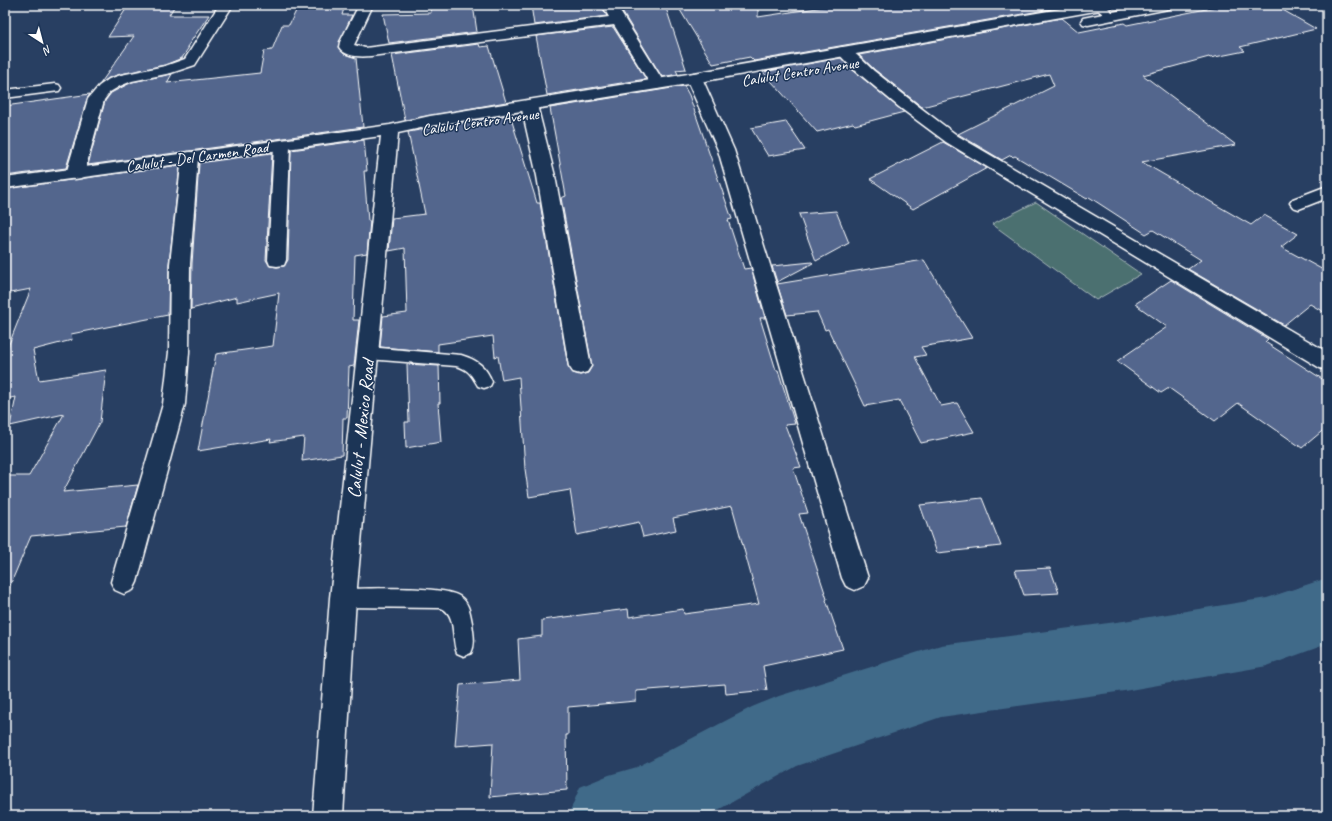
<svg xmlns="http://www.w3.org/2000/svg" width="1332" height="821" font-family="Caveat,sans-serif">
	<rect width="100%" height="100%" fill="#283f62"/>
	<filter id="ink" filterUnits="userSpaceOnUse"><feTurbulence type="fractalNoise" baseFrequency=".025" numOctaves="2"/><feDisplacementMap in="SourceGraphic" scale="8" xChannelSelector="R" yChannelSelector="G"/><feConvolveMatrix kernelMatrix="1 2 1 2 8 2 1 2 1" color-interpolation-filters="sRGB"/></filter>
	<g filter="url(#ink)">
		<path fill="#4c6f70" stroke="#a6b7b8" d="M1036,202L1141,274L1096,300L992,224Z"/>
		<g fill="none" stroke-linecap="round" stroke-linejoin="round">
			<path fill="#416b89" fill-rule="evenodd" d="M1327,578V644L1267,666L1124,691L941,717L797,766L707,816H568L580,787L609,775L637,767L752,707L779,696L941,645L1124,621L1267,598Z"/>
		</g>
		<path fill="#52668d" stroke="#fff" d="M299,5H345L342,15H352L338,47L344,54L356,58L363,127L88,165L105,101L111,93L132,82L172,74L167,83L260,73L264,51L272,50L282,25H289Z
			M430,5H473L477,32L389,43L383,14L431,13Z
			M531,5H601L607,16L534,25Z
			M618,5H665L686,69L676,70L678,74L662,77Z
			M677,5H758V17L837,5H1046L1051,9L754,61L750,57L713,64Z
			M1226,5H1274L1316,29L1240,47L1245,51L1210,58L1209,57L1143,75L1236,145L1142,162L1251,225L1264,215L1298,234L1281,247L1327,272V314L1310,304L1284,325L1188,269L1201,260L1153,230L1146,234L1089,197L1087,199L1015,156L1013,157L1011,155L1002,160L958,134L1054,86L1049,74L922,107L875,70L859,55L1062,18L1079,32L1124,23L1127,25Z
			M174,7L169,15H209L187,47H189L182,58L165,65L121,74L109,78L100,84L134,36L108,37L126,9Z
			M613,27L646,79L547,95L536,36Z
			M479,44L480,47L489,46L506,102L405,120L392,55Z
			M841,58L849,67L904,112L855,125L853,123L817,132L763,72Z
			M684,86L689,95L732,219L728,220L744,269L751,268L765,318H760L776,370H778L795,424L785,425L801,467L793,468L808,513L799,514L827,599L826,600L843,649L763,666L767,690L726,694L725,684L636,691V701L568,707V735H566L567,790L490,797L493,743L455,746L460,685L520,680L518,639L542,636V620L628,609L629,617L683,609L684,614L759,604L732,506L673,518L676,530L643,537L639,522L577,535L570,490L529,497L525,469L519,377L502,380L498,356L495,357L493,336L438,344V352L380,347L383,316L407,313L405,248L389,251L392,218L425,214L408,132L510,115L537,203H540L568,366L573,373L580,375L588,373L592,366L561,198L566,196L550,108Z
			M90,94L87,99L66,168L5,176V106Z
			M786,122L805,150L768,156L751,128Z
			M364,140L367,171H364L368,221H370L367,253L355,255L353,320H359L354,366L349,367L347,418H343L342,455L302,461L304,437L270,442L271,439L198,451L216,354L273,346L279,293L237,302V297L191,309L192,264L199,163L272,153L266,260L270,266L277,267L284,266L288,260L291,150Z
			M943,142L987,168L913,209L870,179Z
			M180,165L169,264L168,315L71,334L72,340L33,350L39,380L106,370L100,422L63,492L138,485L126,527L31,536L5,597V476H29L64,414L10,426L16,397L5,399V354L31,289L5,294V189Z
			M836,211L849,243L816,261L799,214Z
			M924,260L972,338L921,347L926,355L915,357L941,406L957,403L974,432L921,443L899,400L865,406L828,329L825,330L817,312L787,315L777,284Z
			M812,262L813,263L777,282L772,266Z
			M1171,280L1268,339L1265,342L1327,382V427L1302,448L1238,403L1215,421L1169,388L1161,393L1117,361L1167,327L1135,304Z
			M407,364L439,366L440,403H438L441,442L406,448L405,422H409Z
			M982,498L1001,546L937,553L920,505Z
			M1050,568L1059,593L1024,595L1015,570Z"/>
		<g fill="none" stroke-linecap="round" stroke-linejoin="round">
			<defs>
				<path id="service" d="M1092,5H1104L1118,17L1113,20L1109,19Z
					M55,84L59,85L61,88L59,91L5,98V90Z
					M368,347L461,355C477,360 486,366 492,382L490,386L484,388L478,386C472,376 469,369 456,366L368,359L362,357L360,353L362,349Z
					M343,589C369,589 440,585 459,596C469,602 470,613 472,623C473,633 476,643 471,653L464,656L457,653C451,639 457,614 441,608L343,607L336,605L333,598L336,591Z"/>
				<path id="minor" d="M219,5H233L195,65L171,73L132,81L120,86L110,92L104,100L84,174L81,178L75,179L69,178L66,174L88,99L99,86L109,79L121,75L165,66L185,59Z
					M359,5H373L354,45L365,48L609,17L602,5H616L665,84L662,87L657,89L652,87L614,25L371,56C360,57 345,57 339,47L340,42Z
					M843,47C853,49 866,64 874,71C902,93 929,115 958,136L1327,352V370L1320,368L946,142L899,107L850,66L836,51L838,48Z
					M694,73L699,75L702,78L734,150L868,578L864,586L855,590L846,586L842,578L718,150L686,78L689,75Z
					M529,100L535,102L537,105L555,176L591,366L587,372L580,374L573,372L569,366L537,176L521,105L523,102Z
					M282,141L288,142L290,146L286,260L284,265L277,266L270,265L268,260L274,146L276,142Z
					M190,152L196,153L198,157L190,264L189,352L185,404L137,582L133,590L124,594L115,590L111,582L163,404L169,352L170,264L182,157L184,153Z
					M1327,186V198L1299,209L1293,207L1290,203L1293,199Z"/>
				<path id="secondary" d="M1083,5H1113L1111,8L1106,9L694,83L430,126L398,133L356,598L343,816H313L330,598L381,136L5,188V178L390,125L430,116L694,73Z
					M1147,5H1175L1173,8L1088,25L1083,24L1081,21L1083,18L1088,17Z"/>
			</defs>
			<use href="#service" stroke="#fff" stroke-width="3"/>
			<use href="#minor" stroke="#fff" stroke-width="3"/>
			<use href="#secondary" stroke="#fff" stroke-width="3"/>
			<use href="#service" fill="#1d3557" fill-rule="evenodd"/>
			<use href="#minor" fill="#1d3557" fill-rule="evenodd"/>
			<use href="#secondary" fill="#1d3557" fill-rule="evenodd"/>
		</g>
	</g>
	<g text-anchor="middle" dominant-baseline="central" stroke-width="3" stroke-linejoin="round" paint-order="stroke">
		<g font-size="16" fill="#fff" stroke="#1d3557">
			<text transform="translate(800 72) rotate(-9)">Calulut Centro Avenue</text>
			<text transform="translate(480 122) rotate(-8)">Calulut Centro Avenue</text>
			<text transform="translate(197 157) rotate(-8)">Calulut - Del Carmen Road</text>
		</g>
		<g font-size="19" fill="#fff" stroke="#1d3557">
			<text transform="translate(361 429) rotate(-84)">Calulut - Mexico Road</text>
		</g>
	</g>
	<rect width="1332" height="821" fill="none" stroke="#1d3557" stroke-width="20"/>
	<rect x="10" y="10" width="1312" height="801" fill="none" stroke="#fff" stroke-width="1.5" filter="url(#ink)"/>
	<g transform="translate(42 42) rotate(144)" stroke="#1d3557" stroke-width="3" paint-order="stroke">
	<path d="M0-3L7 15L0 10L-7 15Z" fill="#ffffff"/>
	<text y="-6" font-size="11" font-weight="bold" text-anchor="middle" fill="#ffffff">N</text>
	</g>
</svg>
